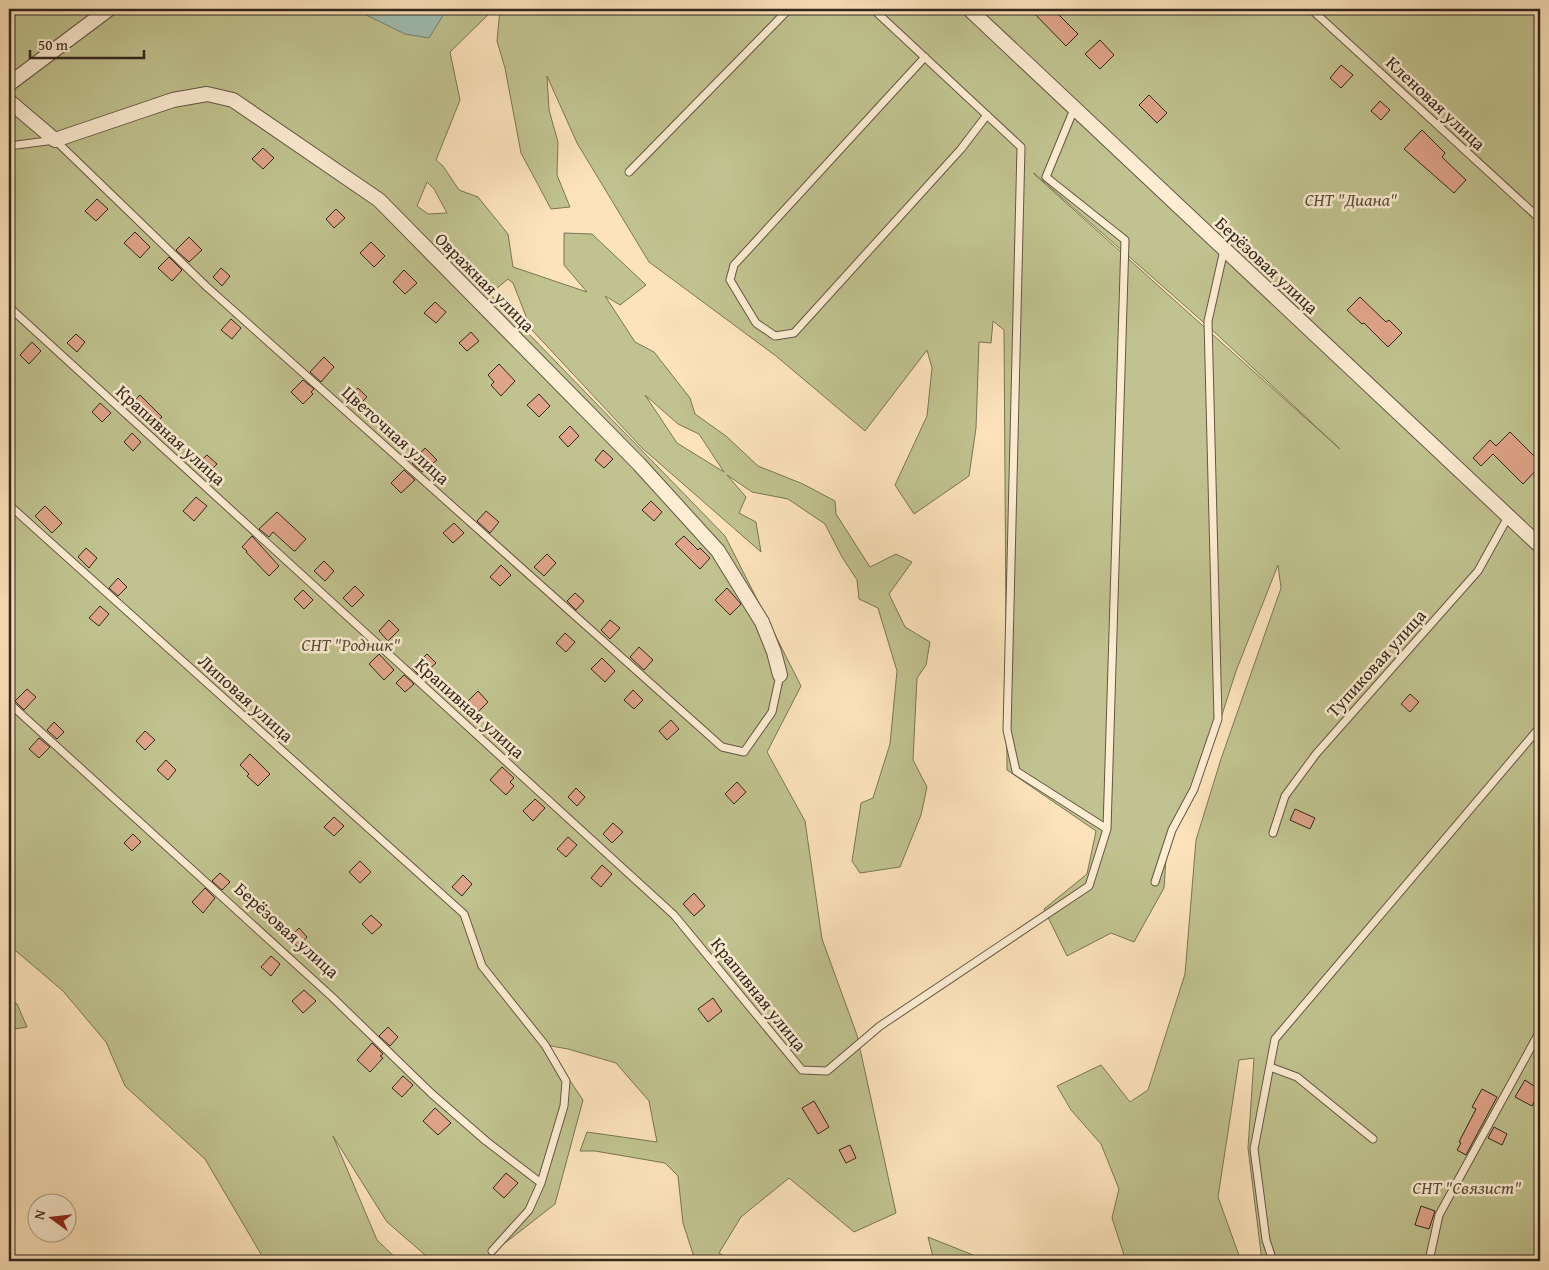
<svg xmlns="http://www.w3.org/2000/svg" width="1549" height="1270" font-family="'Gentium Book Plus',serif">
	<rect width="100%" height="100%" fill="#fce3bb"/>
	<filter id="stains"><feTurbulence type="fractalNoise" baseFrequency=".004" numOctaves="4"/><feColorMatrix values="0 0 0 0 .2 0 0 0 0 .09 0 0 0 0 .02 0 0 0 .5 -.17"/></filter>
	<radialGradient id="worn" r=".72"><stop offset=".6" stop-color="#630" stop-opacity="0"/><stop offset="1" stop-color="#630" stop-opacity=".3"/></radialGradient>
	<path fill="#c0c38f" stroke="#797556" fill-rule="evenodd" d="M9,9H494L450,52L460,100L436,160L443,166L459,190L478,197L508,234L513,267L587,292L564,265V233L592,234L646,285L620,305L605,296L635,342L654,352L690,398L695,414L726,436L758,466L803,484L835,501L836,514L870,567L896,554L912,562L889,594L905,627L930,642L926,665L917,678L913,760L927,787L921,815L900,867L860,873L852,861L861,803L873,798L890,744L897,671L878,608L859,599L857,580L842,557L825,524L788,499L752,492L727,475L746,497L739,513L756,522L761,552L642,448L531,329L513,283L508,279L490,294L725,536L801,686L767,752L805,821L822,939L857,1035L896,1213L854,1232L789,1178L741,1217L719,1253L732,1261H692L694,1257L683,1223L678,1176L665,1163L595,1151H580L587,1132L657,1142L649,1101L616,1063L568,1049L546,1045L583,1100L555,1204L482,1261H432L387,1222L333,1136L377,1240L399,1261H265L205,1159L125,1086L106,1042L63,991L9,945ZM427,182L434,189L447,213L428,214L417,206ZM645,395L678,424L699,434L724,472L677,443Z
		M500,9H1540V1261H1262L1248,1148L1254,1058L1239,1060L1218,1197L1241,1261H1126L1112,1218L1119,1189L1101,1144L1071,1110L1057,1086L1101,1065L1130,1102L1148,1090L1185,974L1196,840L1221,759L1281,588L1278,565L1236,671L1214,740L1167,845L1164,888L1134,942L1111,933L1067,956L1044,909L1087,874L1096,831L1007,770L1004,330L993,321L991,343L979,342L976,428L969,476L914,514L895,485L927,416L932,368L927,350L865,431L776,356L649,262L577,143L547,76L549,110L558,142L557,175L570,207L551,209L521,153L505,68L497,41ZM1034,173L1210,328L1340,449L1034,174Z
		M9,998L17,1004L27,1027L9,1030Z
		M928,1237L988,1261H934Z"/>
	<path fill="#9fbeb1" stroke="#738276" d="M354,9H447L429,38L405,34Z"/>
	<path fill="#dfa489" stroke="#32271d" d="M1030,9H1053L1078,34L1066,46Z
		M1100,40L1114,55L1100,69L1085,54Z
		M1341,65L1353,75L1341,88L1330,78Z
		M1149,95L1167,113L1157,123L1139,105Z
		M1380,101L1390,110L1381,120L1371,111Z
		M1422,130L1445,153L1442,157L1466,180L1454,193L1404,149Z
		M263,148L274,158L263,169L252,159Z
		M97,199L108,209L96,221L85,211Z
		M336,209L345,218L334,228L326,219Z
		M135,232L150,247L140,258L124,243Z
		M189,237L202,250L189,262L176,250Z
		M371,242L385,256L374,267L360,253Z
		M169,257L182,270L172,281L158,268Z
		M221,268L230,276L222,286L213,277Z
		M404,270L417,283L405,294L393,282Z
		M1360,297L1386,322L1389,320L1402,333L1388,347L1364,323L1362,324L1347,310Z
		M435,302L446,312L436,323L424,313Z
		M231,319L241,328L232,339L221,330Z
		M471,332L479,341L467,351L459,343Z
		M76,334L85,342L77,352L67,343Z
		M32,342L41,351L29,364L20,355Z
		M324,357L334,367L321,382L310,372Z
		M499,364L515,381L501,396L491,385L494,382L488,375Z
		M303,380L314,389L311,392L313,394L303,404L291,392Z
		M358,388L367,397L358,406L349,398Z
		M539,394L550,406L539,417L527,405Z
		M140,395L162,417L152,427L130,406Z
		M100,403L111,413L102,422L92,412Z
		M570,426L579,436L568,447L559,437Z
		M1510,432L1540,462V466L1523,484L1493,454L1481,466L1473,458L1490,440L1496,446Z
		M132,433L141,442L133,451L124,442Z
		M425,448L437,460L422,472L412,463Z
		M603,450L613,459L604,468L595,460Z
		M207,455L217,464L207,474L197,464Z
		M404,470L415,480L401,493L391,483Z
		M196,497L207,506L194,521L183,511Z
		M651,501L662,512L654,521L642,510Z
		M45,506L62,523L52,533L35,516Z
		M486,511L499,522L490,533L477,521Z
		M277,512L306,539L295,551H294L273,532L269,537L259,529Z
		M454,523L464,533L453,543L443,533Z
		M252,536L279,566L269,576L246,552L247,551L242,547Z
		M684,536L698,550L700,548L710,558L700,569L675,544Z
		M86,548L97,558L89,568L78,557Z
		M547,554L556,563L544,576L534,567Z
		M324,561L334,571L325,581L314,571Z
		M501,565L511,575L500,586L490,577Z
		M118,578L127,587L118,596L109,588Z
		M355,586L364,595L352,607L343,598Z
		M727,588L741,604L730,615L715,600Z
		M303,590L313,600L304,609L294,599Z
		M575,593L584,601L576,610L567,601Z
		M100,606L109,614L99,626L89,618Z
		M389,620L399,630L388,641L379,631Z
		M610,620L620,628L610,639L601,630Z
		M565,633L575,642L566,652L556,643Z
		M639,647L653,660L644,670L630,657Z
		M379,654L394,670L384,680L369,664Z
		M427,654L436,663L421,677L412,668Z
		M602,658L615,671L605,682L591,669Z
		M404,675L414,684L405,692L396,683Z
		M27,689L36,697L24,710L15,701Z
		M633,690L643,700L634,709L624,700Z
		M478,691L488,702L478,712L467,702Z
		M1410,694L1419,702L1410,712L1401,704Z
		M671,720L679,729L667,740L659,731Z
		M54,722L64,732L57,739L47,730Z
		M145,731L155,740L145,750L136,741Z
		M39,738L50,747L39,758L29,749Z
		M250,754L270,774L258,786L247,776L249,774L240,765Z
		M166,760L176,770L168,780L157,770Z
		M502,767L514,778L510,782L514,786L506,795L490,780Z
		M737,782L746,792L734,804L725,794Z
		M576,788L585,797L577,806L568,797Z
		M535,799L545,808L533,821L523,811Z
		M1295,809L1315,818L1310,829L1290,820Z
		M334,817L344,826L334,836L324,827Z
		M613,823L623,832L612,843L603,834Z
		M133,834L141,842L132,851L124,843Z
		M568,837L577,845L566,857L557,849Z
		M360,861L371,872L360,883L349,872Z
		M602,865L612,874L601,887L591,878Z
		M220,873L230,882L222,890L212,881Z
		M463,875L472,884L462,896L452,887Z
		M205,888L215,898L203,913L192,902Z
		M694,893L705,906L694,916L683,904Z
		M371,915L382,925L372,934L362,924Z
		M299,928L307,937L298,947L289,938Z
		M271,956L280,964L271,976L261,967Z
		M304,990L316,1001L303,1013L292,1001Z
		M713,998L722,1011L708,1022L698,1009Z
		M388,1027L398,1037L390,1046L379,1036Z
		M372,1043L383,1054L380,1056L383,1058L370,1072L357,1060Z
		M403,1076L413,1085L402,1097L392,1088Z
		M1525,1080L1540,1090L1532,1106L1515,1097Z
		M1482,1089L1497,1097L1466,1155L1457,1150L1461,1143L1459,1142L1476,1109L1472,1107Z
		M814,1101L829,1127L818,1134L802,1108Z
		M435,1108L451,1123L438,1135L423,1121Z
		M1494,1127L1507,1134L1502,1145L1488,1138Z
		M850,1145L856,1158L846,1163L839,1150Z
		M506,1173L518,1183L504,1198L493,1188Z
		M1421,1206L1435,1211L1429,1229L1415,1225Z"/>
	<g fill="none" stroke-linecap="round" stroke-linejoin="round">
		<defs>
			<path id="lane" d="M1311,9L1540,219
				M925,57L734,265L730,280L756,323L775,336L794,333L961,149L987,115
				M1074,109L1046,177L1125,240L1107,829
				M9,146L55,140L207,287L722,747L744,752L772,712L780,675
				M629,172L789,9
				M9,307L674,915L802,1070L827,1071L880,1026L1089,886L1107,829L1016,771L1007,730L1021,147L873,9
				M9,505L464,914L482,966L545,1045L566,1081L564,1106L541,1183L529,1210L492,1251
				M9,703L331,996L432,1094L486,1141L541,1183
				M1273,833L1285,796L1316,754L1478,571L1508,517
				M1155,882L1172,830L1194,789L1218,719L1208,321L1224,250
				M1270,1067L1297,1077L1373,1139
				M1273,1261L1266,1240L1254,1149L1275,1039L1540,727
				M1429,1261L1439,1215L1540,1031"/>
			<path id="street" d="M969,9L1540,546
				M9,84L109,9
				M9,101L55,140L173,100L207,94L233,100L379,200L639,464L718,551L762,622L774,652L780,675"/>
		</defs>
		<use href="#lane" stroke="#645644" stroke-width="9"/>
		<use href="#street" stroke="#645644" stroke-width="16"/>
		<use href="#lane" stroke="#fdedd3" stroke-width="7"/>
		<use href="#street" stroke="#fdedd3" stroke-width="14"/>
	</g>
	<g text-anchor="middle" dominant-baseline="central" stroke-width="5" stroke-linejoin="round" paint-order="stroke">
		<g font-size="18" fill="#32271d" stroke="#fdedd3">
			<text transform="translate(1436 103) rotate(43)">Кленовая улица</text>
			<text transform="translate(1267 265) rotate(43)">Берёзовая улица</text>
			<text transform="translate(485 282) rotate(45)">Овражная улица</text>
			<text transform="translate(171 435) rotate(42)">Крапивная улица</text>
			<text transform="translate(396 435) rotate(42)">Цветочная улица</text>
			<text transform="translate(1376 663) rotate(-48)">Тупиковая улица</text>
			<text transform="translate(246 698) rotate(42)">Липовая улица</text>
			<text transform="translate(470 708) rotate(42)">Крапивная улица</text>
			<text transform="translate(287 930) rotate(42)">Берёзовая улица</text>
			<text transform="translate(759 994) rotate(51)">Крапивная улица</text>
		</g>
		<g font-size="18" font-style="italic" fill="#564e3a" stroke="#fdedd3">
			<text x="1351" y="199">СНТ "Диана"</text>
			<text x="351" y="644">СНТ "Родник"</text>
			<text x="1467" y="1187">СНТ "Связист"</text>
		</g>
	</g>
	<rect width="1549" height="1270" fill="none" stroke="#fce3bb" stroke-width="30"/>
	<rect x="10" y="10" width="1529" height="1250" fill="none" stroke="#32271d" stroke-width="2.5"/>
	<rect x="15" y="15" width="1519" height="1240" fill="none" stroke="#32271d"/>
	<g transform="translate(52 1218) rotate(285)"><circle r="24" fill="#fdedd3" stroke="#ac9e8a"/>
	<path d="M0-4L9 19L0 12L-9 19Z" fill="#8f2418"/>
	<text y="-8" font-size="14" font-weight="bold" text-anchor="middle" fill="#32271d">N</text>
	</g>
	<path d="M30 50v8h114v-8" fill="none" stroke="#32271d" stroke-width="2.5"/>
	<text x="38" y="50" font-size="15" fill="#32271d" stroke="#fdedd3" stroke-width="4" paint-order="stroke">50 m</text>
	<rect width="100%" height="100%" filter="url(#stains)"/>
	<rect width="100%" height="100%" fill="url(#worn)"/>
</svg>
